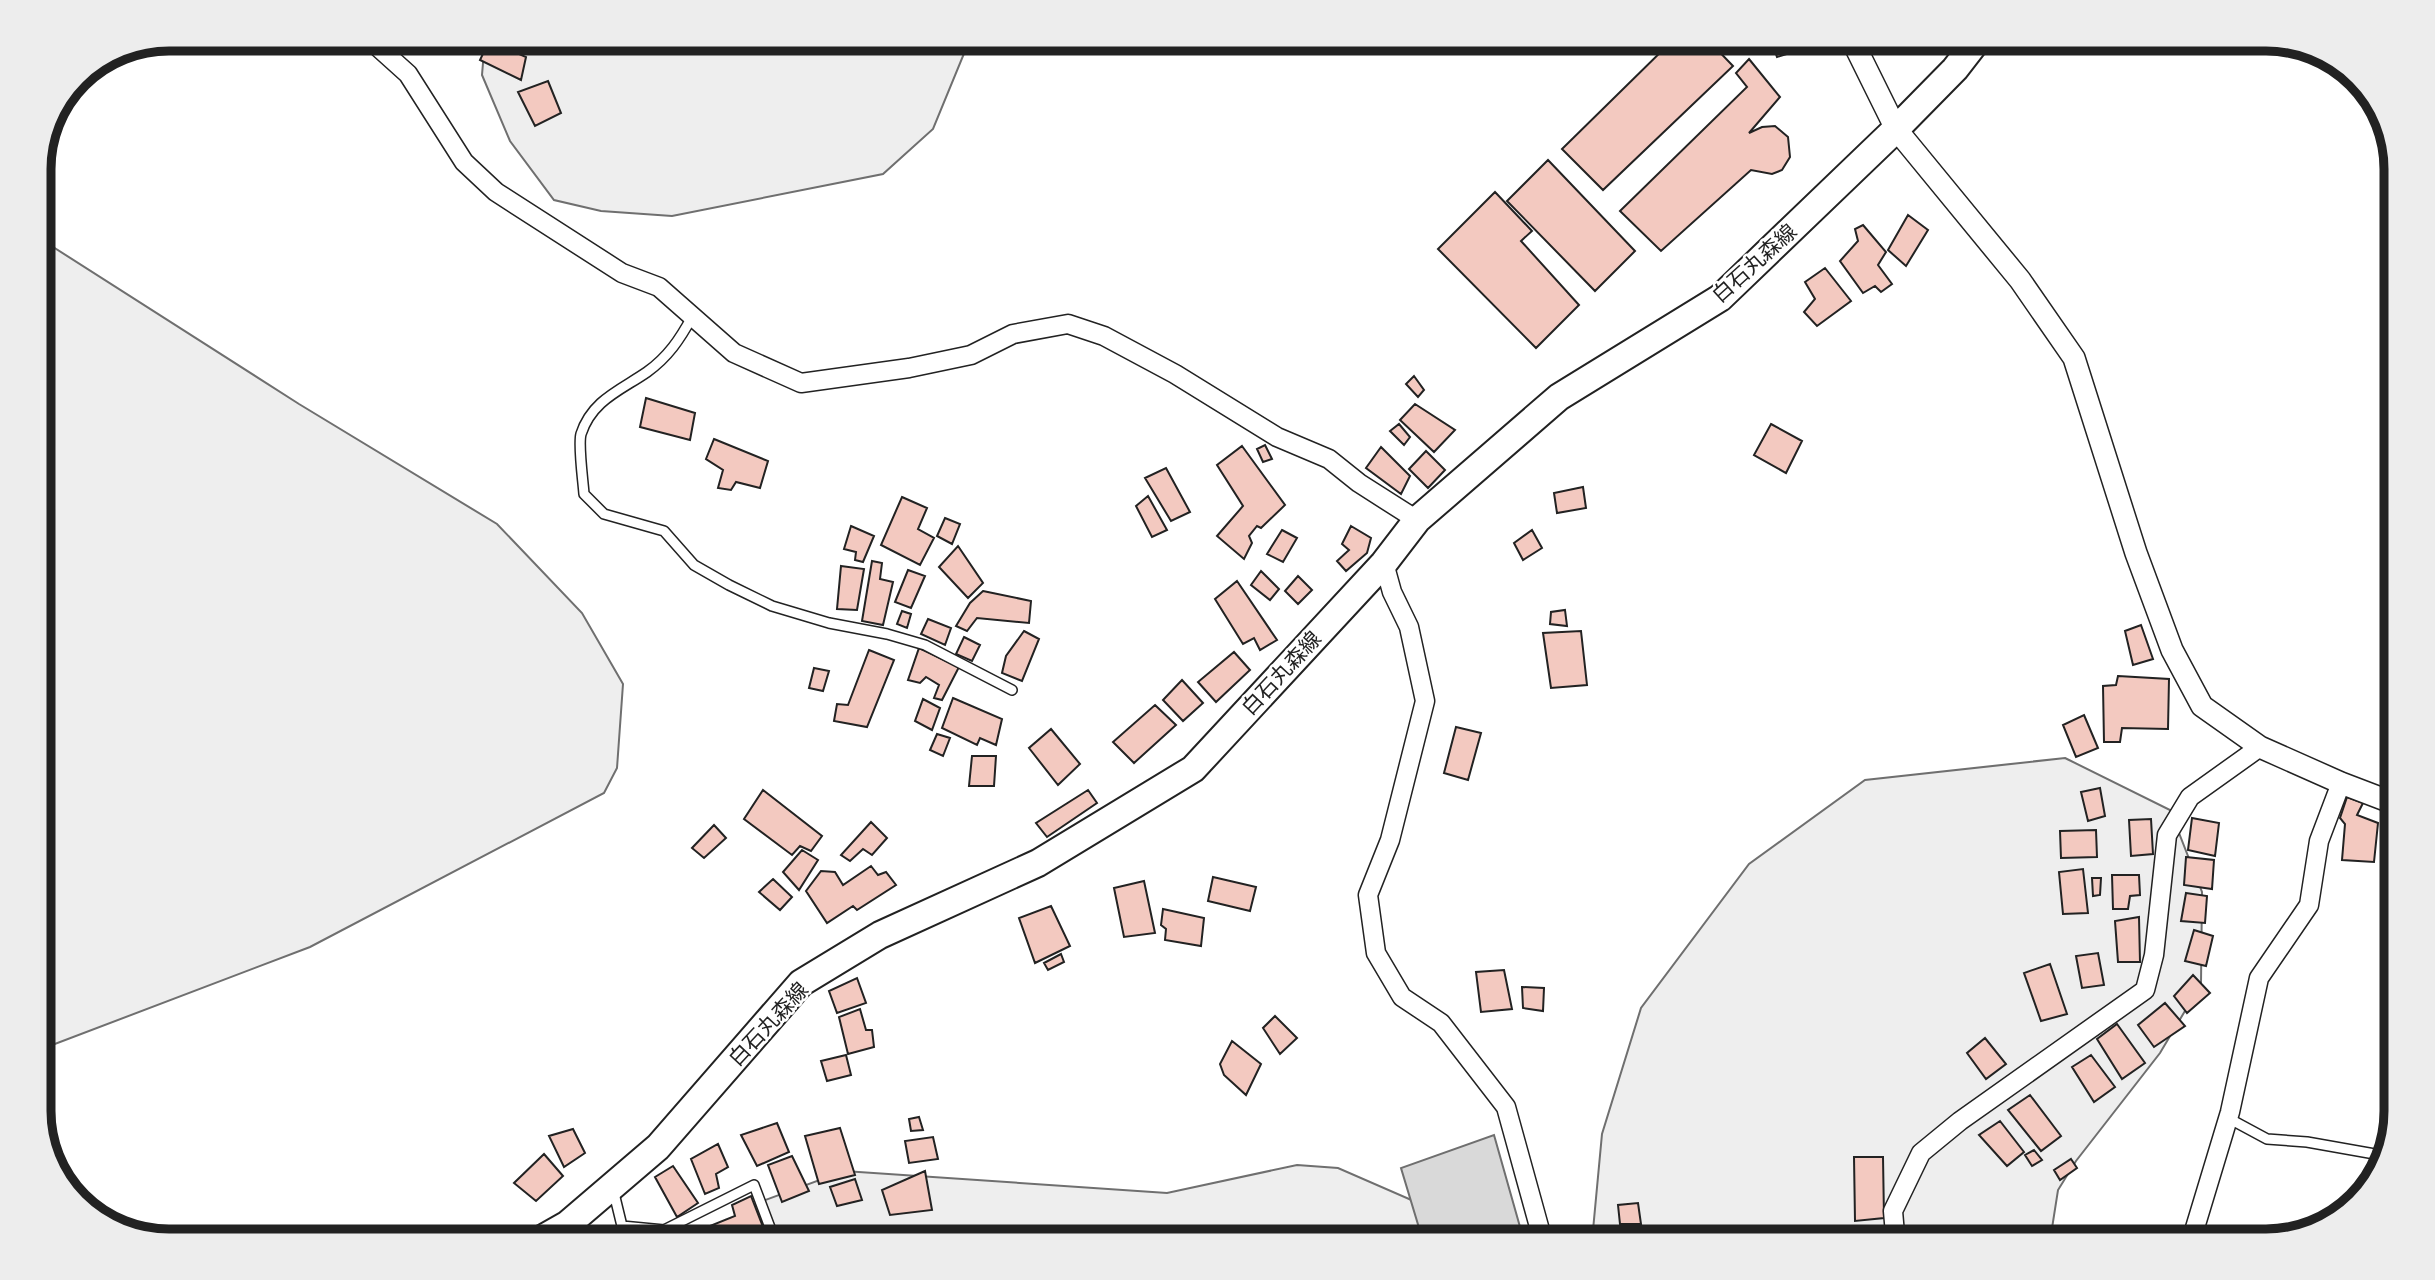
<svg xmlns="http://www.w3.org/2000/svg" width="2435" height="1280" font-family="'PT Sans Narrow','Noto Sans JP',sans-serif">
	<rect width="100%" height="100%" fill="#fff"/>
	<path fill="#eee" stroke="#6f6f6f" stroke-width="2" d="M485,39H970L933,129L883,174L672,216L601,211L554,200L510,141L482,75Z
		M39,238L299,404L497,524L582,613L623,684L617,768L604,793L310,947L39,1050Z
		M2065,758L2170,810L2202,892L2201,984L2160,1053L2076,1161L2058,1190L2050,1241H1592L1602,1134L1641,1008L1749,864L1865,780Z
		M1297,1165L1338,1168L1478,1229L1481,1241H716L760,1202L844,1171L1167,1193Z"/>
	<path fill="#d9d9d9" stroke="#6f6f6f" stroke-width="2" d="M1494,1135L1524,1241H1423L1401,1168Z"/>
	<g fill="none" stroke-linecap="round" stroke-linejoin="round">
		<path stroke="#d9d9d9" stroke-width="5" d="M1937,42L1940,38"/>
	</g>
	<path fill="#f3c9c0" stroke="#222" stroke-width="2" d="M1675,38H1706L1733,66L1603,190L1562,149Z
		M1789,38L1793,52L1777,57L1772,43Z
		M489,41L526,57L521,80L480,60Z
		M1749,59L1780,97L1749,133L1762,127L1775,126L1788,137L1790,157L1782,170L1772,174L1751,170L1661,251L1620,211L1747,87L1736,73Z
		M548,81L561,113L535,126L518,92Z
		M1548,160L1635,251L1595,291L1507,201Z
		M1495,192L1532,231L1521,241L1579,305L1536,348L1438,249Z
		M1908,215L1928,230L1906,266L1888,250Z
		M1863,225L1886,252L1878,265L1892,284L1881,292L1875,286L1863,293L1840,261L1858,241L1855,229Z
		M1825,268L1851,301L1817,326L1804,312L1815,299L1805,282Z
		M1414,376L1424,390L1418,397L1406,384Z
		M646,398L695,413L690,440L640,427Z
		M1415,404L1455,430L1434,452L1400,420Z
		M1399,424L1410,437L1404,445L1390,431Z
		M1771,424L1802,441L1786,473L1754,455Z
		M714,439L768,461L760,488L736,482L731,490L718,488L723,470L706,459Z
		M1265,445L1272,459L1263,462L1257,449Z
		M1242,446L1285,505L1261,528L1257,526L1249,536L1252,543L1244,559L1217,536L1243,506L1217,465Z
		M1381,447L1410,476L1401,494L1366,468Z
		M1426,451L1445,470L1428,488L1409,469Z
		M1166,468L1190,512L1171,521L1145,478Z
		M1583,487L1586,508L1557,513L1554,493Z
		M1148,496L1167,530L1152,537L1136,506Z
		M902,497L927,508L918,529L934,538L920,565L881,545Z
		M945,518L960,524L952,544L937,536Z
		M851,526L874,536L863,562L855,560L856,552L844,549Z
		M1351,526L1371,538L1367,553L1346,571L1337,561L1349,550L1342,544Z
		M1282,530L1297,538L1283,562L1267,554Z
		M1532,530L1542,548L1523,560L1514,543Z
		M958,546L983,583L968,598L939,567Z
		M872,561L882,563L880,579L893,582L883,625L862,621Z
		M841,566L864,569L857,610L837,609Z
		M908,570L925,576L911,608L895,602Z
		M1261,571L1279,589L1270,600L1251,585Z
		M1298,576L1312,590L1298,604L1285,591Z
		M1237,581L1277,640L1260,650L1254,638L1243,644L1215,599Z
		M983,591L1031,601L1029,623L977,618L967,631L956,626L970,603Z
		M1565,610L1567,626L1550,624L1551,612Z
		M902,611L911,614L907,628L897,624Z
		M928,619L951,628L945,645L921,634Z
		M2141,625L2153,659L2133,665L2125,631Z
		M1024,631L1039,639L1022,681L1002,673L1006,656Z
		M1581,631L1587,685L1551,688L1543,633Z
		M964,637L980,645L972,661L956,654Z
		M919,648L959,667L942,700L934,698L939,685L926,677L920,683L908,680Z
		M869,650L894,660L867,727L834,721L837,704L848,705Z
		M1234,652L1250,670L1216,702L1198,682Z
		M814,668L829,671L823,691L809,688Z
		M2118,676L2169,679L2168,729L2122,728L2120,742H2104L2103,686L2116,685Z
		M1182,680L1203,703L1183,721L1163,700Z
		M953,698L1002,719L996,745L980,738L977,745L942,728Z
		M923,699L940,708L932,730L915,721Z
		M1155,705L1176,725L1134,763L1113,742Z
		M2084,715L2098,748L2076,757L2063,725Z
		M1456,727L1481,733L1468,780L1444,773Z
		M1051,729L1080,764L1058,785L1029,748Z
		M937,734L950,738L943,756L930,750Z
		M972,756H996L994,786H969Z
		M2100,788L2105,816L2088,821L2081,792Z
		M763,790L822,836L811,851L800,846L792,855L744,819Z
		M1088,790L1097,803L1047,837L1036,823Z
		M2347,797L2363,803L2357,815L2378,823L2374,862L2342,860L2345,824L2340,818Z
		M2192,818L2219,823L2215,856L2188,850Z
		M2151,819L2153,854L2131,856L2129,820Z
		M871,822L887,838L872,855L863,849L850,861L841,855Z
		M714,825L726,838L704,858L692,848Z
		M2096,830L2097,857L2061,858L2060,831Z
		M802,850L818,860L799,890L783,872Z
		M2186,857L2214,860L2212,889L2184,885Z
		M871,866L878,875L886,872L896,885L857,910L853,906L827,923L806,891L821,871L835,872L843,885Z
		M2083,869L2088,913L2063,914L2059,872Z
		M2112,875H2139L2140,895L2130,896L2128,909H2113Z
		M1213,877L1256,887L1250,911L1208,901Z
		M2092,878H2101L2100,895L2093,896Z
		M773,879L792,897L780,910L759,892Z
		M1144,881L1155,933L1124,937L1114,888Z
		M2186,893L2207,896L2205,923L2181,921Z
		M1051,906L1070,946L1035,963L1019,918Z
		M1163,909L1204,918L1201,946L1165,940L1166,929L1161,925Z
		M2139,917L2140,962H2118L2115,921Z
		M2194,930L2213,936L2206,966L2185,961Z
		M2098,953L2104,985L2082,988L2076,956Z
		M1061,954L1064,962L1048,970L1044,963Z
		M2050,964L2067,1014L2041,1021L2024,973Z
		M1504,970L1512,1009L1481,1012L1476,972Z
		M2193,975L2210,993L2187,1013L2174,996Z
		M857,978L866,1003L837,1013L829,991Z
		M1522,987L1544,988L1543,1011L1523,1008Z
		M2165,1003L2185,1026L2154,1047L2138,1025Z
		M860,1009L866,1030H872L874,1047L848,1054L839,1017Z
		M1275,1016L1297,1038L1280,1054L1263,1028Z
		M2117,1024L2145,1063L2122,1079L2097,1039Z
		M1985,1038L2006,1064L1986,1079L1967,1053Z
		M1232,1041L1261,1064L1246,1095L1224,1075L1220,1064Z
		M846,1055L851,1075L827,1081L821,1061Z
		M2091,1055L2115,1087L2094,1102L2072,1067Z
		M2030,1095L2061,1136L2041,1151L2008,1110Z
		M919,1117L923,1130L911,1131L909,1119Z
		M2000,1121L2024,1152L2007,1166L1979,1135Z
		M777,1123L789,1152L757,1166L741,1135Z
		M840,1128L855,1175L819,1184L805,1136Z
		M573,1129L585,1153L564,1167L549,1136Z
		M933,1137L938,1159L909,1163L905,1141Z
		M718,1144L728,1167L716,1174L719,1188L705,1194L691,1159Z
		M2034,1150L2042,1160L2032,1166L2025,1155Z
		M544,1154L563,1176L536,1201L514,1183Z
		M792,1156L809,1191L782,1202L768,1165Z
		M1854,1157H1883L1884,1218L1855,1221Z
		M2071,1159L2077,1168L2060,1180L2054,1170Z
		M673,1166L698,1203L677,1217L655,1177Z
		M925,1171L932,1210L890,1215L882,1190Z
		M855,1179L862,1200L837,1206L830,1187Z
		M751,1196L765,1232L740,1241H712L705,1228L735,1216L732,1205Z
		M1638,1203L1641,1224H1620L1618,1205Z
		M692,1228L697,1241H678L675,1232Z
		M827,1233L830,1241H803L802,1240Z"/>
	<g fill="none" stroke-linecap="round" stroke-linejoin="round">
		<defs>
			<path id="service" d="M692,317C680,339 668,357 647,372C621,390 592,400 581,434C578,445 583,480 584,494L604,514L664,531L694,565L729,585L772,606L829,623L887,634L925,645L1012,690
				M2228,1118L2267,1139L2307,1142L2386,1156
				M613,1189L622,1226L618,1241
				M622,1226L664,1230L754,1185L774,1238L767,1241"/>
			<path id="minor" d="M368,38L408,74L464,162L496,192L622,273L659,287L734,353L801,383L909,368L971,355L1013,334L1068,324L1104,336L1175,374L1277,437L1329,459L1359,483L1417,520
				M1384,563L1392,592L1409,627L1425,701L1390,840L1368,895L1376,953L1402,997L1441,1023L1506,1107L1543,1241
				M1903,1241L1895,1234L1893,1211L1921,1153L1960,1121L2145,990L2154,955L2167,835L2190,797L2260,747
				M2191,1241L2230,1112L2259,978L2309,905L2319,841L2341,783"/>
			<path id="tertiary" d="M1851,38L1896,129L2020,280L2074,358L2136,553L2172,650L2202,706L2260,747L2341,783L2396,804"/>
			<path id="primary" d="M538,1241L568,1224L658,1147L801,983L880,935L1038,863L1193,769L1384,563L1417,520L1559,397L1720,298L1896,129L1955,69L1979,38"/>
		</defs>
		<use href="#service" stroke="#222" stroke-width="12"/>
		<use href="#minor" stroke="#222" stroke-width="21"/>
		<use href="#tertiary" stroke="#222" stroke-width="24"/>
		<use href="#primary" stroke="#222" stroke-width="30"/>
		<use href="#service" stroke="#fff" stroke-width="9"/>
		<use href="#minor" stroke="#fff" stroke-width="18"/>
		<use href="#tertiary" stroke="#fff" stroke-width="21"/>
		<use href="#primary" stroke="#fff" stroke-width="26"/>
	</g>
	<g text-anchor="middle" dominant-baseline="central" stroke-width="5" stroke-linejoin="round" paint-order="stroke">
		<g font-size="21" fill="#222" stroke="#fff">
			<text transform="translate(1754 263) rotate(-42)">白石丸森線</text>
			<text transform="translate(1281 673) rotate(-47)">白石丸森線</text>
			<text transform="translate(768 1024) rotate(-47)">白石丸森線</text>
		</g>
	</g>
	<path d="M0 0H2435V1280H0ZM169 51H2266A118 118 0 0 1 2384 169V1111A118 118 0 0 1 2266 1229H169A118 118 0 0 1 51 1111V169A118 118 0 0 1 169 51Z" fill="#ededed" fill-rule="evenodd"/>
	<path fill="none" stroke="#222" stroke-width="9" d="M169 51H2266A118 118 0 0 1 2384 169V1111A118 118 0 0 1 2266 1229H169A118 118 0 0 1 51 1111V169A118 118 0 0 1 169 51Z"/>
</svg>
